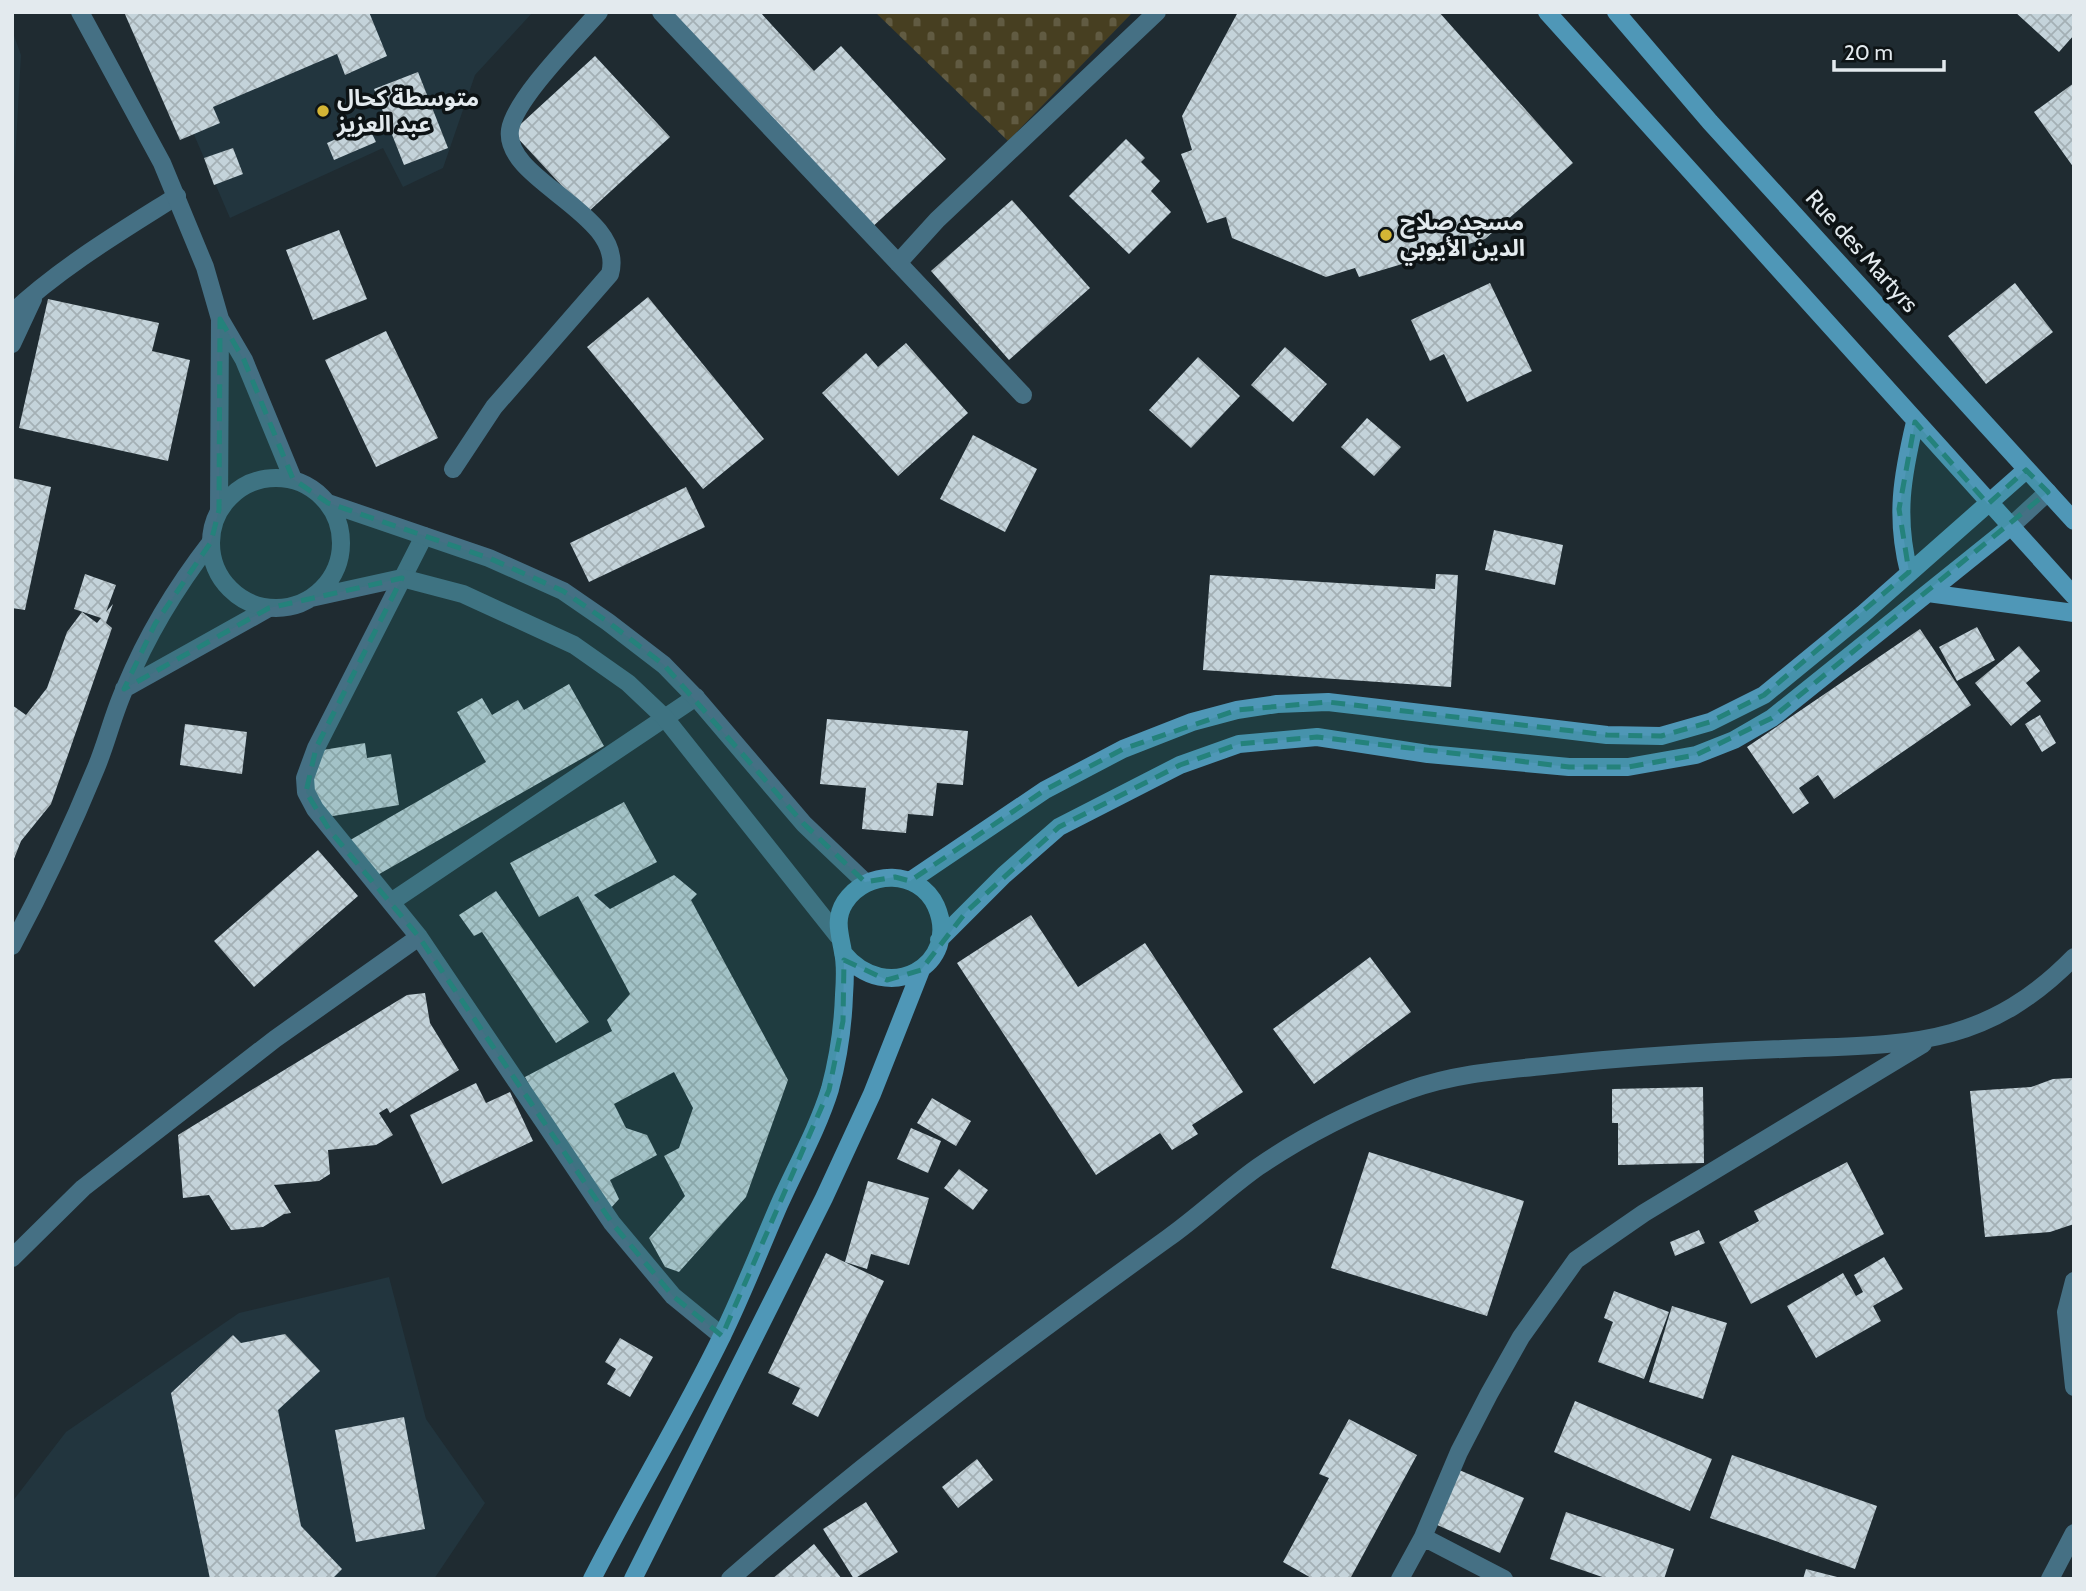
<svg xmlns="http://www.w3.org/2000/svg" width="2086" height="1591" font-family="Cabin,'Noto Sans Arabic',sans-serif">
	<defs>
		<pattern id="cemetery-stones" width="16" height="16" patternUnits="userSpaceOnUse" patternTransform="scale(1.75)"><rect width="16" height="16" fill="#473f21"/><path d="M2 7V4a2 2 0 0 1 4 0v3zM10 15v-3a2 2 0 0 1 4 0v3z" fill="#615b42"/></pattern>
		<pattern id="building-cross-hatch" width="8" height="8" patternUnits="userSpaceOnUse" patternTransform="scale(1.75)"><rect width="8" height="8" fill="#c4d3da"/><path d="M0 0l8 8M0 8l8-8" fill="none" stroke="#a4b0b5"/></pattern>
	</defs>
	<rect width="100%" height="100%" fill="#1f2b31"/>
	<path fill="#22353e" d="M141,12H533L475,75L443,168L403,187L383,148L230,218Z
		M12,30L21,55L14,179H12Z
		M389,1277L426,1419L485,1503L434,1579H12V1502L66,1432L239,1313Z"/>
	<path fill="url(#cemetery-stones)" d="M875,12H1133L1008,141Z"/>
	<path fill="url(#building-cross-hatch)" d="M124,12H369L387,56L345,75L337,54L213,107L220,123L180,140Z
		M667,12H760L814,71L841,46L946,159L869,230Z
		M1238,12H1439L1573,163L1485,239L1359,277L1355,268L1326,277L1232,238L1226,217L1207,223L1181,154L1192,150L1182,116Z
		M2015,12H2074V35L2059,52Z
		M595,56L670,137L587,213L512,132Z
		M418,72L448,148L404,165L374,89Z
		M2074,83V168L2034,112Z
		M368,125L376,142L334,160L327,143Z
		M1126,139L1145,158L1141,162L1160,181L1151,191L1171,212L1129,254L1069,196Z
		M233,148L243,174L214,185L204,158Z
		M1012,200L1090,288L1009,360L931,271Z
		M339,230L367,299L313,320L286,250Z
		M1490,283L1532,371L1467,402L1444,354L1430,361L1411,320Z
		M2015,283L2053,332L1986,384L1948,336Z
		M648,297L764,439L703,489L587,347Z
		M48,299L159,323L152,351L190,360L168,461L19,428Z
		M386,331L438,438L376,467L325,360Z
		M906,343L968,413L898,476L822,393L866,353L878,367Z
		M1285,347L1327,384L1293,422L1251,385Z
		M1198,357L1240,396L1191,448L1149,410Z
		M1367,418L1401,447L1374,476L1341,447Z
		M973,435L1037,469L1005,532L940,499Z
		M12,478L51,487L25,610L12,608Z
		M686,487L705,527L589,582L570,543Z
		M1494,530L1563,545L1555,585L1485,570Z
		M85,574L116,585L106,612L113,604L106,623L112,628L51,804L21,841L12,864V705L26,715L47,688L67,632L82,612L97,623L101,618L74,609Z
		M1436,574L1458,575L1451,687L1203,670L1210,575L1435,589Z
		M1977,627L1995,660L1957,681L1939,647Z
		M1920,629L1971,705L1834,799L1818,775L1799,788L1809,803L1793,814L1747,747Z
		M2019,646L2040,671L2026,683L2041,701L2011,726L1975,683Z
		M569,684L604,746L367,881L345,843L486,762L457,712L482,698L492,715L518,700L524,710Z
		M2040,715L2056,743L2042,752L2025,724Z
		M827,719L968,731L963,785L937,783L933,816L908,814L906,833L862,829L866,788L820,784Z
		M185,724L247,732L242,774L180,765Z
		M365,743L367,758L391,754L399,805L315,819L305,753Z
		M624,802L657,862L594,895L610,909L674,875L697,894L691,900L788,1080L746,1197L679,1272L665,1267L649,1238L685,1196L664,1156L679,1148L693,1108L674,1072L614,1104L626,1128L647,1135L657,1155L610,1180L619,1199L601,1219L525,1077L612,1031L607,1020L630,994L578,896L539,917L510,863Z
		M318,850L358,896L254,987L214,941Z
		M496,891L589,1022L556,1043L482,932L474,936L459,915Z
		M1031,915L1078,987L1145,943L1243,1092L1192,1125L1198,1134L1172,1150L1160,1133L1096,1175L957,963Z
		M1370,957L1411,1012L1314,1084L1273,1029Z
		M425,993L430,1023L459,1070L390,1113L387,1108L379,1113L393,1135L376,1145L328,1150L330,1174L319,1181L274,1185L291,1213L284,1214L263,1227L231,1230L209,1195L183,1198L178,1135L407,995Z
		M2072,1078L2074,1224L2050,1232L1985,1237L1970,1091L2031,1087L2053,1079Z
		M476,1083L486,1103L510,1092L533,1141L442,1184L410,1115Z
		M1703,1087L1704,1163L1618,1165V1123H1612V1089Z
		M932,1098L971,1121L956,1146L917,1123Z
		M911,1128L941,1141L928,1173L897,1159Z
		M1369,1152L1524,1201L1487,1316L1331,1268Z
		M1847,1162L1884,1234L1751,1304L1719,1242L1759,1221L1754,1211Z
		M959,1169L988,1190L973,1210L944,1188Z
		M868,1181L929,1198L909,1265L871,1254L867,1269L845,1262Z
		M1699,1230L1705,1243L1675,1256L1670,1242Z
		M826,1253L884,1281L818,1417L792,1404L800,1388L768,1373Z
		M1884,1257L1903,1289L1873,1306L1881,1321L1816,1358L1787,1306L1843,1273L1856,1296L1863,1292L1854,1275Z
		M1614,1291L1669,1312L1644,1379L1598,1362L1613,1322L1604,1318Z
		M1672,1306L1727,1323L1703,1399L1649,1382Z
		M285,1334L320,1371L278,1410L301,1526L342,1569L332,1579H210L171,1393L233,1335L241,1343Z
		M620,1338L653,1357L630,1397L607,1384L616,1369L605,1362Z
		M1575,1401L1712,1459L1690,1511L1554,1452Z
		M404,1417L425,1529L356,1542L335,1430Z
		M1349,1419L1417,1455L1350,1579H1313L1283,1562L1329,1478L1319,1474Z
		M1732,1455L1877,1506L1855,1569L1710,1518Z
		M977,1459L993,1480L958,1508L942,1487Z
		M1450,1466L1524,1498L1500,1553L1426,1520Z
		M866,1502L898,1552L854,1579L823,1529Z
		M1566,1512L1674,1549L1664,1579H1608L1550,1559Z
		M814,1544L842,1579H772Z
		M1806,1569L1841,1578V1579H1803Z"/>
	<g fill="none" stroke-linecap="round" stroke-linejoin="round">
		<path stroke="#457084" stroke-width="18" d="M661,12L1023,395
			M898,263L937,220L1157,12
			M12,313C61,267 120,232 177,196
			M12,344L33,299
			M453,469L494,407L610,274C627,214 503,181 510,130C514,100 577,37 599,12
			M424,536L316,748L305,778L306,792L315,809L419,937L612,1223L673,1296L722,1336
			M124,689L269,608
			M391,902L696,697
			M12,946C43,888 71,829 96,768C107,742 113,714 125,688C147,635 176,587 211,542
			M12,1258L83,1188L275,1039L419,937
			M2074,1281L2066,1312L2074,1387
			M1423,1537L1504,1579
			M730,1579C869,1457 1018,1346 1168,1238C1199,1216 1227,1189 1258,1167C1303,1136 1358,1108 1409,1090C1456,1073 1504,1070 1553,1065C1629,1057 1706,1052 1783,1049C1903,1044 1983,1050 2074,957
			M1400,1579L1423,1537L1459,1452L1489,1394L1521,1337L1576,1260L1644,1213L1923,1044
			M2050,1579L2074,1533"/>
		<path stroke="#457084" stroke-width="18" d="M80,12L162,163L205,267L220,319L244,360L293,479
			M211 543a65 65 0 1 1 130 0a65 65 0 1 1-130 0Z
			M328,503L489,558L563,591L608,622L664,665L699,701L804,824L865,882
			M219,510L220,319
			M2010,527L2048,492
			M311,598L402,578L463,594L574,645L628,683L665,718L838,936"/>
		<path stroke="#4f97b7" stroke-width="18" d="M1547,12L2074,596
			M1616,12L1710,122L2074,521
			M1909,572C1895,517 1902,477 1915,422
			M1928,593L2074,613
			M910,881L1045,790L1123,749L1192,722L1237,710L1277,704L1328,702L1607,735L1661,736L1710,722L1764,695L1863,614L2026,470
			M939,940L1004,875L1059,827L1180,765L1239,744L1317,737L1428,754L1569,767H1628L1696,755L1734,740L1772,718L2010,527
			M592,1579C634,1497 682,1418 722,1336C743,1293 760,1249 779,1205C796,1167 818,1128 830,1089C838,1059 843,1026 844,995C845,981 846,965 843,952C840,934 834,919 845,902C867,869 919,869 936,906C962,965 887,1007 843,953
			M633,1579L824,1198L872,1094L921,970"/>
	</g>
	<path fill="#24827b" fill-opacity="0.2" stroke="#24827b" stroke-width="5" stroke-dasharray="14 9" stroke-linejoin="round" d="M220,319L244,360L293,479L328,503L489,558L563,591L608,622L664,665L804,824L865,882L895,877L910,881L1045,790L1123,749L1237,710L1328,702L1607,735L1661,736L1710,722L1764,695L1909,572L1899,509L1915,422L1988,504L2026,470L2048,492L1772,718L1696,755L1628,767H1569L1317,737L1239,744L1180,765L1059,827L966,912L921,970L887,980L844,960L843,1021L829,1090L722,1336L673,1296L612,1223L419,937L330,831L306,792L316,748L402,578L269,608L124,689L155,624L211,542L219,510Z"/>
	<g fill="#d4b535" stroke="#0d1315" stroke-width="2.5">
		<circle cx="323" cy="111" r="7"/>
		<circle cx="1386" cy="235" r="7"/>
	</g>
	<g text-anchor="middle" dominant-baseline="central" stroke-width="7" stroke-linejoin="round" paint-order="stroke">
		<g font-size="23" font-weight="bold" fill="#e3eaee" stroke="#0d1315" text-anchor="start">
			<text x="337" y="98">متوسطة كحال<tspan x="337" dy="26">عبد العزيز</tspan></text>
			<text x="1400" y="222">مسجد صلاح<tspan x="1400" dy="26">الدين الأيوبي</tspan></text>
		</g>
		<g font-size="23" fill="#e3eaee" stroke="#0d1315">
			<text transform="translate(1862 251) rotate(48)">Rue des Martyrs</text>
		</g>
	</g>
	<rect width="2086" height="1591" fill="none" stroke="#e3eaee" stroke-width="28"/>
	<path d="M1834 60v10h110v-10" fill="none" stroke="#e3eaee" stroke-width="3.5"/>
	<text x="1844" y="60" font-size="21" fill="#e3eaee" stroke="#0d1315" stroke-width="5" paint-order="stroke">20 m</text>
</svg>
